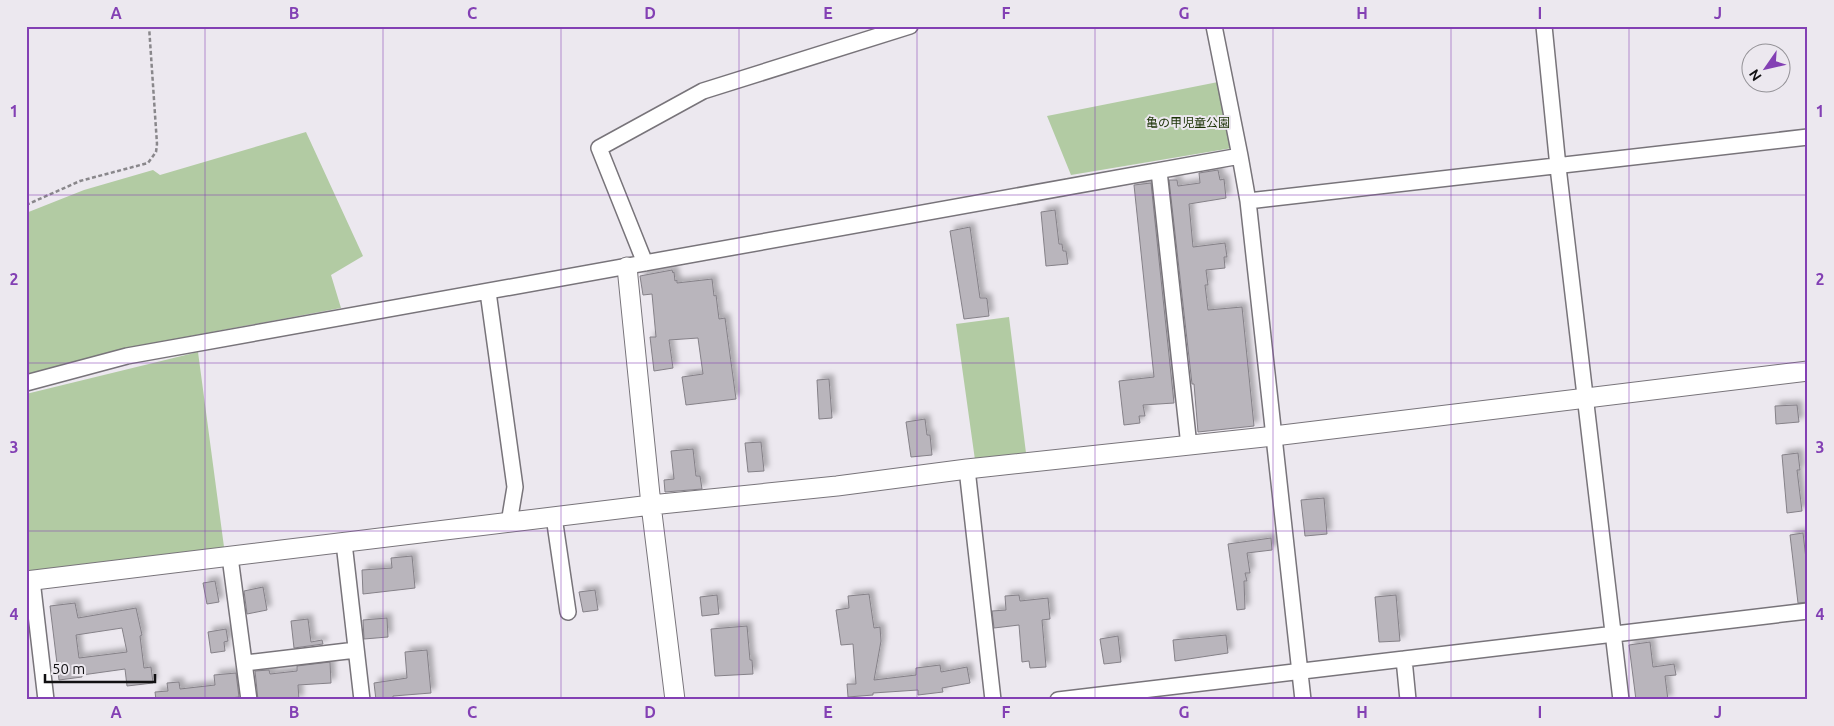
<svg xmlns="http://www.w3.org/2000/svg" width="1834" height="726" font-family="Ubuntu,'Noto Sans JP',sans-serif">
	<defs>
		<filter id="shadow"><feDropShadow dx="4.5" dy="-4.5" stdDeviation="2.5" flood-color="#0004"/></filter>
	</defs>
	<rect width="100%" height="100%" fill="#ece8ef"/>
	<path fill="#b2cba3" d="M1218,82L1232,148L1071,175L1047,116Z
		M306,132L363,256L331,275L341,308L132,347L26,376V213L84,190L153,170L160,175Z
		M1009,317L1026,453L975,460L956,324Z
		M198,352L224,547L26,571V394Z"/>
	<path fill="#b9b5bc" stroke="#858188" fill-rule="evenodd" filter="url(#shadow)" d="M1218,170L1220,180L1224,179L1226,198L1189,204L1193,247L1225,243L1227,257H1224L1225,268L1206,270L1208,285H1205L1208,310L1242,307L1254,426L1198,432L1194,384H1192L1169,180H1177L1178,186L1200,183L1199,173Z
		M1151,183L1174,403L1143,405L1145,416H1139L1140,423L1124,425L1119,381L1154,377L1134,185Z
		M1055,210L1059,244H1062L1063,251H1066L1068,264L1046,266L1041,212Z
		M970,227L980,298H986L987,299L989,316L964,319L950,231Z
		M672,270L673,273L674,272L675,281L677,280V283L712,279L714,296L716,295L719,319L725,318L736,399L686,405L682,377L703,374L698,338L669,340L673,368L654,371L650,337H656L652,294L643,295L640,276Z
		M829,379L832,418L819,419L817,380Z
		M1797,405L1799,422L1776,424L1775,406Z
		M925,419L927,435H930L932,455L911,457L906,422Z
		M761,442L764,471L748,472L745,443Z
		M693,449L696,476H700L702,489L665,492L664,480L674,479L671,451Z
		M1798,453L1800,470H1797L1802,511L1787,513L1782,455Z
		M1324,498L1327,534L1305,536L1301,500Z
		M1803,533L1808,576V602L1798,603L1790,535Z
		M1271,538L1272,550L1247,553L1250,573H1245L1247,581H1244L1245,609L1237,610L1228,544Z
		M412,556L415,588L363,594L362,570L392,568L391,558Z
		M215,581L219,602L207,604L203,583Z
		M263,587L267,610L247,614L244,591Z
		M595,590L598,610L583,612L579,592Z
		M869,594L874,628L880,627L881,641L874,680L916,675V668L940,665L941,672L967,667L970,683L942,688L943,692L918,695V690L873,693V695L848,697L847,684H856L853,644L841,645L836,610L849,608L848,596Z
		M717,595L719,614L702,616L700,597Z
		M1019,595L1020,601L1048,598L1050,619L1042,620L1046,667L1030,668L1029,661L1022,662L1019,625L994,628L992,611L1006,610L1005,596Z
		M1396,595L1400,641L1379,642L1375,597Z
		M75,603L78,618L136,608L142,635L140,636L144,668L151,667L153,683L127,686L125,669L82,675V677L59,680L50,606ZM122,628L127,652L79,658L76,635Z
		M387,618L388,637L364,639L363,620Z
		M308,619L311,642L322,640L323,644L294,648L291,621Z
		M747,626L750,660H752L753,674L715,676L711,629Z
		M226,629L228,641L224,642L225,651L211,653L208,632Z
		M1226,635L1228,653L1175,661L1173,640Z
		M1118,636L1121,662L1104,664L1100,639Z
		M1650,642L1653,667L1674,664L1676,675L1665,676L1668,700H1636L1629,645Z
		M427,650L431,693L393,696V700H376L374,683L407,678L405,652Z
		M330,662L331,683L298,685L299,700H258L255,671L269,670L270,674L297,671V666Z
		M236,673L239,697L214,700H156L155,692L168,691L167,683L179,682L180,689L215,685L214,675Z"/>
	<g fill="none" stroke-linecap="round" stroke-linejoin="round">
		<defs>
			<path id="minor" d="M1214,26L1240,156L1248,201L1303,700
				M1544,26L1558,167L1621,700
				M1159,171L1189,446
				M1248,201L1808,137
				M645,263L599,148L703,91L910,26
				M488,292L515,487L509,523
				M26,383L127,356L1240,156
				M967,469L993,700
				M554,517L568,612
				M344,543L362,700
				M230,557L249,700
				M32,580L46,700
				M1404,659L1408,700
				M245,663L356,650
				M1058,700L1808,611"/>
			<path id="tertiary" d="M627,267L651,505L675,700
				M26,581L651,505L837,486L967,469L1274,436L1808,371"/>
		</defs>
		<use href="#minor" stroke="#78747a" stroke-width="18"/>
		<use href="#tertiary" stroke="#78747a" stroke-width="21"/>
		<path stroke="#89878b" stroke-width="2.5" stroke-dasharray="4 2.5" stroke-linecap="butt" d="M26,205L80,181L148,163L156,152L157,144L149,26"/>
		<use href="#minor" stroke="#fff" stroke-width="15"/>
		<use href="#tertiary" stroke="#fff" stroke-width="19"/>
	</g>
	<path fill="none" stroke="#8340b4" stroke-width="1" stroke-opacity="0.55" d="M205,26V700M383,26V700M561,26V700M739,26V700M917,26V700M1095,26V700M1273,26V700M1451,26V700M1629,26V700M26,195H1808M26,363H1808M26,531H1808"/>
	<g text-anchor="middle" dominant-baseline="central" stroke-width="4" stroke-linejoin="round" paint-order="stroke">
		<g font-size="12" fill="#193103" stroke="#ece8ef">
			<text x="1188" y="122">亀の甲児童公園</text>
		</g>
	</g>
	<rect width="1834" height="726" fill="none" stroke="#ece8ef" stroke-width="55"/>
	<g transform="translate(1766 68) rotate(236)"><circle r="24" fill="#ece8ef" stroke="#949297"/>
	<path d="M0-4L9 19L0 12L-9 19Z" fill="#8340b4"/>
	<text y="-8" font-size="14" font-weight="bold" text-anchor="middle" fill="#111012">N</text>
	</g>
	<path d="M45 674v8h110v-8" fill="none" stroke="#111012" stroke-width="2.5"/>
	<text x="52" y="674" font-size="15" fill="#111012" stroke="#ece8ef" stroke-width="4" paint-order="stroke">50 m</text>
	<rect x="28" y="28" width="1778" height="670" fill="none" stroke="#8340b4" stroke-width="2"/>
	<g font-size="16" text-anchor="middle" font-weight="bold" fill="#8340b4">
		<text x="116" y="19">A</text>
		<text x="294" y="19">B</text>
		<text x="472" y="19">C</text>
		<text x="650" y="19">D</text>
		<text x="828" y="19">E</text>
		<text x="1006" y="19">F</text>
		<text x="1184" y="19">G</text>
		<text x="1362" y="19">H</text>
		<text x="1540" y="19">I</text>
		<text x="1718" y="19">J</text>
		<text x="14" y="117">1</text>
		<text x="1820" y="117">1</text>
		<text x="14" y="285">2</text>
		<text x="1820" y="285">2</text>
		<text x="14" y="453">3</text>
		<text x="1820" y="453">3</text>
		<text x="14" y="620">4</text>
		<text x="1820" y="620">4</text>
		<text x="116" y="718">A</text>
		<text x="294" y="718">B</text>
		<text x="472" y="718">C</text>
		<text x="650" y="718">D</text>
		<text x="828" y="718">E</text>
		<text x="1006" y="718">F</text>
		<text x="1184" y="718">G</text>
		<text x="1362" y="718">H</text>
		<text x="1540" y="718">I</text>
		<text x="1718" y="718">J</text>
	</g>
</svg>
